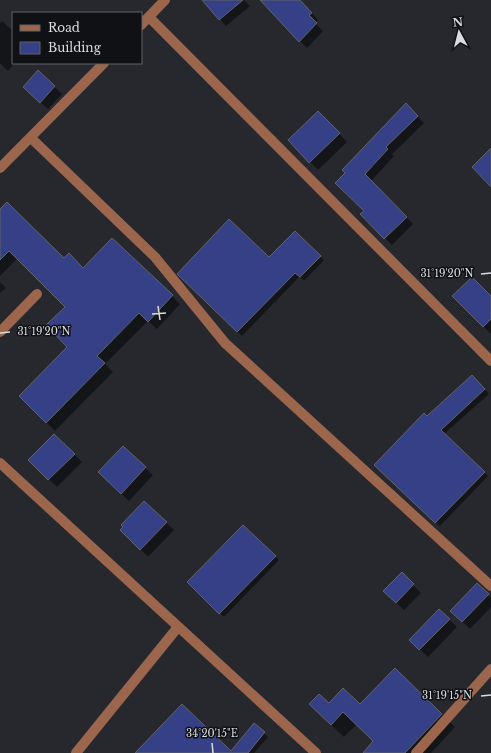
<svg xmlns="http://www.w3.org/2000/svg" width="491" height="753" font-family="'Libre Baskerville',serif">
	<rect width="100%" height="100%" fill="#27282e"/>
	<path fill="#0007" d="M207,0H244L250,6L226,26L205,2Z
		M274,0H299L318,20L315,23L323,31L307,48L267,6Z
		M2,21L13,31V63H15L8,71L0,63V23Z
		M38,72L62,94L48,109L32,95Z
		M406,104L424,123L392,154L394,156L371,181L413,224L392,245L362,214L365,211L336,183Z
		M318,112L347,142L318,170L289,140Z
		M0,211L64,259L83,269L172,296L180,304L157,329L148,321L105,364L113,372L55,431L20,396L69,347L67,307L18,258L0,276Z
		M295,232L324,260L304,281L300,276L242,336L178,274L269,259Z
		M0,282L6,288L0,293Z
		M491,297V334L483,326Z
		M476,380L489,394L444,434L488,476L440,526L375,465L427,417Z
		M54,435L82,462L57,487L29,460Z
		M123,447L153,475L129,501L107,480Z
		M144,502L174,530L148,557L121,530Z
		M243,526L279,560L224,617L188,582Z
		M402,574L421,593L404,610L384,591Z
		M477,584L491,598V607L470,629L451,611Z
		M439,610L457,627L428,657L410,640Z
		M395,669L455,727L431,753H370L374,741L357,724L344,737L323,717L329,704L360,705Z
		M254,724L268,737L254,753H137L231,752Z"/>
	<path fill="#354086" stroke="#616369" d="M202,0H243L219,20Z
		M260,0H300L312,13L309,15L317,23L299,42Z
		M38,70L55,86L40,103L23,87Z
		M406,103L418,116L386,147L388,149L365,174L407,217L384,239L360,214L364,211L335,183L345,173L342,170Z
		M318,111L340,133L309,163L288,140Z
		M491,148V187L472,167Z
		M7,202L64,258L69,253L83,268L112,238L173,295L148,322L139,313L97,356L105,363L46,423L19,396L67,347L46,325L65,307L9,251L0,260V209Z
		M229,219L269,257L295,231L321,256L300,277L295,273L237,332L177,274Z
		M472,277L491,296V319L483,327L452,296Z
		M472,375L485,389L441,430L485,472L435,523L374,465L424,413L427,416Z
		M54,434L75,454L48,480L28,460Z
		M123,446L146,467L121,494L98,472Z
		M144,501L167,522L140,550L120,530L123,527L121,525Z
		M243,525L276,556L219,614L187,582Z
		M402,572L414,584L396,603L383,591Z
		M477,583L489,594L462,622L450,611Z
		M439,609L450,619L419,650L409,640Z
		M395,668L442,714L405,753H363L373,741L343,712L331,725L309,704L319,694L329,703L343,688L360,704Z
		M182,704L231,751L254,723L265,732L248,753H135Z"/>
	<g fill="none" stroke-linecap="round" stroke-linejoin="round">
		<path stroke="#9c664d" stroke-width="10" d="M149,17L491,361
			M141,25L165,0
			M31,138L155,257L225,343L491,586
			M0,168L104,63
			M0,332L37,294
			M0,463L316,753
			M76,753L178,627
			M416,753L491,669"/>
	</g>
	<path fill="none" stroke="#dbdce0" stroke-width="1.5" d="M481,274L491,273M158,306L160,320M152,314L166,313M0,333L10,332M481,696L491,695M212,743L213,753"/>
	<g font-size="10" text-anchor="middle" fill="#dbdce0" stroke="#101114" stroke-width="3" stroke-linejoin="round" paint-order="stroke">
		<text x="447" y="277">31°19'20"N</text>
		<text x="44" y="335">31°19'20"N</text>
		<text x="447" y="699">31°19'15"N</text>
		<text x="212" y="737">34°20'15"E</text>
	</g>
	<rect x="12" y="12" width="130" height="52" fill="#101114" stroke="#616266"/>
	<rect x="20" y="25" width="20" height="6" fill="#9c664d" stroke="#616266"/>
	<text x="48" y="32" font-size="12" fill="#dbdce0">Road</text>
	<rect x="20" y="42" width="20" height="12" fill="#354086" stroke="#616266"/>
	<text x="48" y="52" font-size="12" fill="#dbdce0">Building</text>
	<g transform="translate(459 32) rotate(353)" stroke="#101114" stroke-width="3" paint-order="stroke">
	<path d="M0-3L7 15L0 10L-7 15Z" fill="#dbdce0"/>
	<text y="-6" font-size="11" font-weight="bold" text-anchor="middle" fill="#dbdce0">N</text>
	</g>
</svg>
